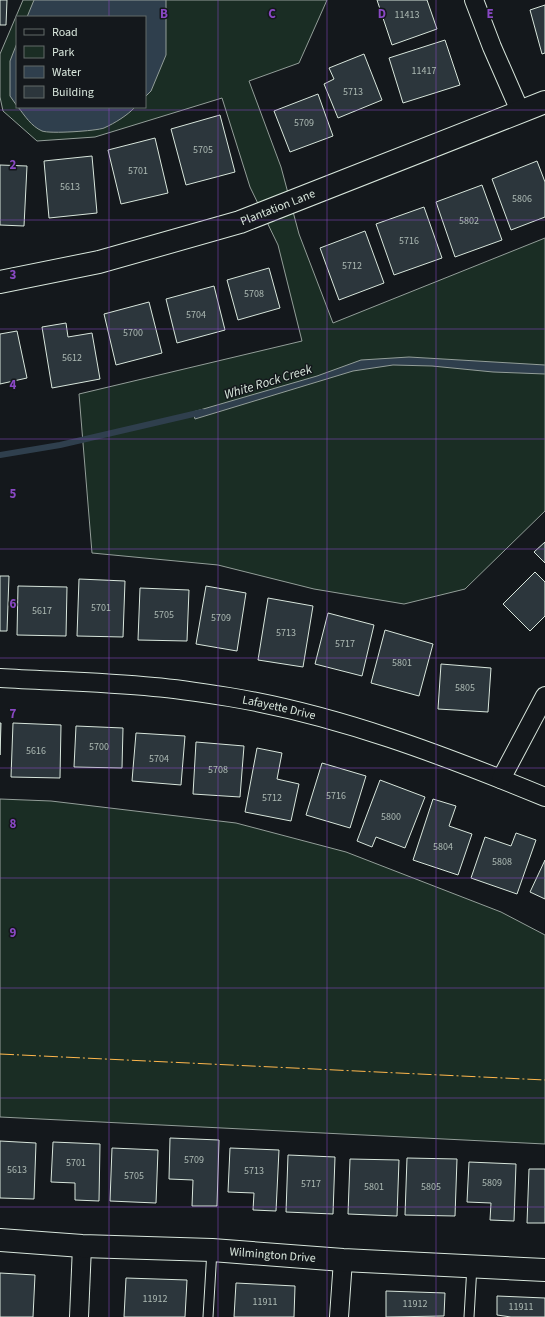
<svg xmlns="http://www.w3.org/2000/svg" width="545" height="1317" font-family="'Source Sans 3',sans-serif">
	<rect width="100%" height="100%" fill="#14181c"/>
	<path fill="#1a2d24" stroke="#939e99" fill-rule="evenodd" d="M23,0H327L299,63L249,81L281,167L299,234L333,323L545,238V511L465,589L404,604L314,589L218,565L92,553L79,394L302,341L278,245L250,187L222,98L95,137L37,141L3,111L0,97V54ZM17,17H145V107H17Z
		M0,799L51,801L236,823L346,852L501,912L545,935V1144L0,1117Z"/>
	<path fill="#2f3f4d" stroke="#939e99" d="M34,0H166V55L151,91L145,97V17H27Z
		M17,43V106L10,96V61Z
		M18,107H135C128,115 115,123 104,128C96,131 50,134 42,131C31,126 25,116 18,107Z
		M409,357L545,365V374L493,372L432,366L393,365L353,371L195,419L193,412L317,376L361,360Z"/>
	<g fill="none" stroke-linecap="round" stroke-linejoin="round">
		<path stroke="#2f3f4d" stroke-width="6" d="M0,455L60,445L202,412"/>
	</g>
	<path fill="#2c363c" stroke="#d8e6dc" d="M0,0H7L6,25H0Z
		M377,0H427L437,29L392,45Z
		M545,5V53L542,54L530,10Z
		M445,40L460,85L403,103L389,58Z
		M364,54L382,100L338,118L324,84L334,79L329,68Z
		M318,94L333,136L290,152L274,111Z
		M220,115L235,172L186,185L171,129Z
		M155,138L168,193L121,204L108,150Z
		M92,156L97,213L49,218L44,161Z
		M537,161L545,182V217L511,230L492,179Z
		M0,165L27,166L24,226L0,225Z
		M482,185L502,240L455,257L436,202Z
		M424,207L442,258L394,275L376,224Z
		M365,231L384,283L339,300L320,248Z
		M269,268L280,308L238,320L227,280Z
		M214,286L225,330L177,343L166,299Z
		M149,302L162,353L116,365L104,314Z
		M66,323L68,337L92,333L100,379L52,388L42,327Z
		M17,331L27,378L0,384V334Z
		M545,542V563L534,552Z
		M535,572L545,582V616L530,631L503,604Z
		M0,576H9L7,631H0Z
		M79,579L125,581L123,637L77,636Z
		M18,586L67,587L66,636L17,635Z
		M206,586L246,593L237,651L196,644Z
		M140,588L189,590L187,641L138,640Z
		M268,598L313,606L303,667L258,660Z
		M328,613L374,625L362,676L315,664Z
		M385,630L433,644L419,696L371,683Z
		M441,664L491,668L488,712L438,709Z
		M0,723H1L0,755Z
		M13,723L61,725L60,778L11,777Z
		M76,726L123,728L122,768L74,767Z
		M136,733L185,736L181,785L132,781Z
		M196,742L244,746L240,797L193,794Z
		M257,748L282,753L277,779L299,784L291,821L245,812Z
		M322,763L366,776L350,828L306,815Z
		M380,780L425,797L405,848L376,837L372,847L357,841Z
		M433,799L456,806L449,826L472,834L458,875L413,860Z
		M516,833L536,840L517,894L471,878L485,837L511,846Z
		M545,860V899L530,892Z
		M170,1138L219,1140L217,1206H192L193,1180L169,1179Z
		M0,1141L36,1143L34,1199L0,1198Z
		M53,1142L100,1144L99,1201L75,1200V1183L51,1182Z
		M112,1148L158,1150L156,1203L110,1201Z
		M230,1148L279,1150L276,1211L253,1210L254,1193L228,1192Z
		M288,1155L335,1157L333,1214L286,1212Z
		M407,1158L457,1159L455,1216L405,1215Z
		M350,1159L399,1160L397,1216L348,1214Z
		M469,1162L516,1164L514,1221L490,1220L491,1203L467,1202Z
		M529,1169H545V1223H527Z
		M0,1273L35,1275L33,1317H0Z
		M126,1278L187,1280L185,1317H124Z
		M236,1283L295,1286L294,1317H234Z
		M386,1291L445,1293L444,1316L386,1317Z
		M497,1296L545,1298V1317H511L497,1315Z"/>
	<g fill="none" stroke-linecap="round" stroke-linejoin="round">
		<defs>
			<path id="lane" d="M208,1317L212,1250
				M469,1317L472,1266"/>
			<g id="street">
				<path d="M474,0L492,47L520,111"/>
				<path id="s1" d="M0,678C51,681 103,682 154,687C179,689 204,693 229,697C338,715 443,755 545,797"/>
				<path d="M501,779L545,696"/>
				<path d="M79,1317L82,1246"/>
				<path d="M339,1317L343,1260"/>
			</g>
			<g id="secondary">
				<path id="s2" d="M0,282L99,262L240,222L545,102"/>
				<path id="s3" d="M0,1240L82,1246L212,1250L343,1260L545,1270"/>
			</g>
		</defs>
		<use href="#lane" stroke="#d8e6dc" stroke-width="11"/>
		<use href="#street" stroke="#d8e6dc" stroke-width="20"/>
		<use href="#secondary" stroke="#d8e6dc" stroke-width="24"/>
		<use href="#lane" stroke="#14181c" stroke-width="9"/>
		<use href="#street" stroke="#14181c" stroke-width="18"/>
		<use href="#secondary" stroke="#14181c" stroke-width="22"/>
		<path stroke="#ffb74d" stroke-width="1" stroke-dasharray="14 3 2 3" stroke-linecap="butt" d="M0,1054L545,1080"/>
	</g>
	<path fill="none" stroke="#8948c3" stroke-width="1" stroke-opacity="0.55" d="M109,0V17M218,0V1317M327,0V1317M436,0V1317M109,107V1317M0,110H545M0,220H545M0,329H545M0,439H545M0,549H545M0,658H545M0,768H545M0,878H545M0,988H545M0,1098H545M0,1207H545"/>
	<g text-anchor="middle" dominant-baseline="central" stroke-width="3" stroke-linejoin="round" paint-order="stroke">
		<g font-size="10" fill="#adbab4">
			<text x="407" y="15">11413</text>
			<text x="424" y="71">11417</text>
			<text x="353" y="92">5713</text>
			<text x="304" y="123">5709</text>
			<text x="203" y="150">5705</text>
			<text x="138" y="171">5701</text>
			<text x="70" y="187">5613</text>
			<text x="522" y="199">5806</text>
			<text x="469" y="221">5802</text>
			<text x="409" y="241">5716</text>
			<text x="352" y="266">5712</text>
			<text x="254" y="294">5708</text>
			<text x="196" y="315">5704</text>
			<text x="133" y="333">5700</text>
			<text x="72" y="358">5612</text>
			<text x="101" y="608">5701</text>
			<text x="42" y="611">5617</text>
			<text x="164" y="615">5705</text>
			<text x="221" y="618">5709</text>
			<text x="286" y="633">5713</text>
			<text x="345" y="644">5717</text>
			<text x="402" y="663">5801</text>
			<text x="465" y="688">5805</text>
			<text x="99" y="747">5700</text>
			<text x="36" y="751">5616</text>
			<text x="159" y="759">5704</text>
			<text x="218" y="770">5708</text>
			<text x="336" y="796">5716</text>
			<text x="272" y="798">5712</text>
			<text x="391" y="817">5800</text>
			<text x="443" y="847">5804</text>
			<text x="502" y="862">5808</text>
			<text x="194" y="1160">5709</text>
			<text x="76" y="1163">5701</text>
			<text x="17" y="1170">5613</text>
			<text x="254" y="1171">5713</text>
			<text x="134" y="1176">5705</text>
			<text x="492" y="1183">5809</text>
			<text x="311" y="1184">5717</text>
			<text x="374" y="1187">5801</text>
			<text x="431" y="1187">5805</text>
			<text x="155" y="1299">11912</text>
			<text x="265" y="1302">11911</text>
			<text x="415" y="1304">11912</text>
			<text x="521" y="1307">11911</text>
		</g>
		<g font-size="12" fill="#d8e6dc" stroke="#14181c">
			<text stroke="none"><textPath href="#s2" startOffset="288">Plantation Lane</textPath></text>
			<text stroke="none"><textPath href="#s1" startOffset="281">Lafayette Drive</textPath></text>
			<text stroke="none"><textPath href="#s3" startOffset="273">Wilmington Drive</textPath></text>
		</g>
		<g font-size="13" font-style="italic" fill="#d8e6dc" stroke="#14181c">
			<text transform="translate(268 382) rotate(-17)">White Rock Creek</text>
		</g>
	</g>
	<g font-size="13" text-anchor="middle" font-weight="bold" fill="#8948c3" stroke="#14181c" stroke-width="3" stroke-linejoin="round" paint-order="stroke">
		<text x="164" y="18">B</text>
		<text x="272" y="18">C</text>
		<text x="382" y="18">D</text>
		<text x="490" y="18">E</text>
		<text x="13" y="169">2</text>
		<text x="13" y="279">3</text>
		<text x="13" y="389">4</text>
		<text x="13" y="498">5</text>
		<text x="13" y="608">6</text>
		<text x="13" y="718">7</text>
		<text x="13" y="828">8</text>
		<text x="13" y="937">9</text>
	</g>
	<rect x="16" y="16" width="130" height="92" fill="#14181c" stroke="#626a69"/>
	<rect x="24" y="29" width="20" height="6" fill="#14181c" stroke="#626a69"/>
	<text x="52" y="36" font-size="12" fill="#d8e6dc">Road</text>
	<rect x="24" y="46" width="20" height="12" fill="#1a2d24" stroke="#626a69"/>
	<text x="52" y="56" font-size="12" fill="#d8e6dc">Park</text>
	<rect x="24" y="66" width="20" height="12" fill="#2f3f4d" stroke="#626a69"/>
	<text x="52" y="76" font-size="12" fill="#d8e6dc">Water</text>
	<rect x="24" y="86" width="20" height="12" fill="#2c363c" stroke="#626a69"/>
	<text x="52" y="96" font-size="12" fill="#d8e6dc">Building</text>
</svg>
